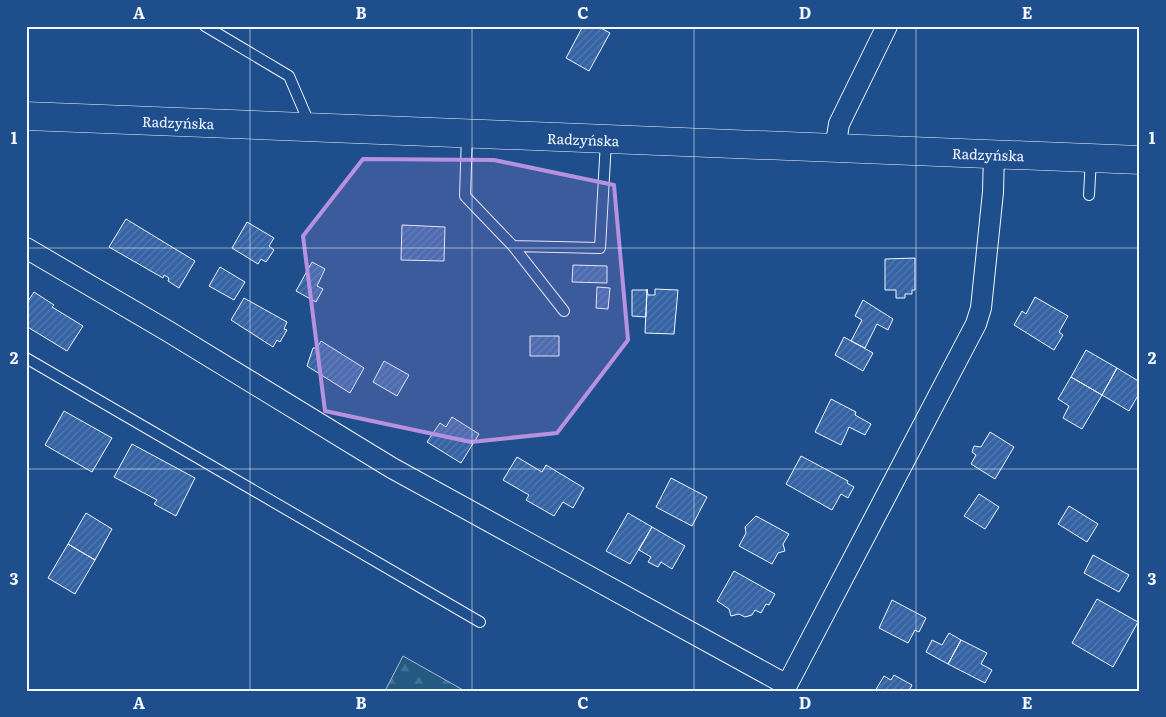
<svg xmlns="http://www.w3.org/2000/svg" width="1166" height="717" font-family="Literata,serif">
	<defs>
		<pattern id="forest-firs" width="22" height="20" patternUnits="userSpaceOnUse" patternTransform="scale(1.25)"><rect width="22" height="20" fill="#245a82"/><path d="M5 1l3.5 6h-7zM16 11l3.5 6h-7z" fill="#447295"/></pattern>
		<pattern id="building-hatch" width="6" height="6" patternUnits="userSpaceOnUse" patternTransform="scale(1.25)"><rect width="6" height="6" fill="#3563a3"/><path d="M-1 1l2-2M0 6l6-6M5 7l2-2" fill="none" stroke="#537ab1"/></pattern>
	</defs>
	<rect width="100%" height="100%" fill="#1f4e8c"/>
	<path fill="url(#forest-firs)" stroke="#a8bbd7" d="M403,656L465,691H385Z"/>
	<path fill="url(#building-hatch)" stroke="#f2f6ff" d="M583,26H597L610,33L589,71L566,58Z
		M126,219L195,261L179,288L168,281L169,278L164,275L163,278L109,247Z
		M247,222L274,238L269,246L274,250L266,262L261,259L258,264L232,248Z
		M402,225L445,227L444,261L401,260Z
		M915,258V290H912V294H905V298H896V290H885V259Z
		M312,262L325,269L317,286L323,289L316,302L296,291Z
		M573,265L607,266V283L572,282Z
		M220,267L245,282L234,300L209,286Z
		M597,287L610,288L608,309L596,308Z
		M647,289L648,295H655V289L678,290L674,334L645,333Z
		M632,290H647L646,317L632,316Z
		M34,292L54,305L52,307L83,326L67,351L26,326V304Z
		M1035,297L1068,316L1059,332L1063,335L1054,350L1014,325L1022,311L1026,314Z
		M244,298L287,322L284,329L287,330L280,342L277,340L273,347L231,320Z
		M863,300L893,319L888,330L877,324L865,348L851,341L862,320L855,316Z
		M530,336H559V356H530Z
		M844,337L873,353L863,371L835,355Z
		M321,341L364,368L350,393L307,366L313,348H317Z
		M1086,350L1117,368L1102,395L1071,377Z
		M384,361L409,375L397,396L373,382Z
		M1117,368L1140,382V392L1129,411L1102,395Z
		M1071,377L1102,395L1082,429L1063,418L1069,406L1058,399Z
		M831,399L856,412L855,415L871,424L865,435L849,427L841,445L815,432Z
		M64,411L112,438L92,472L45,445Z
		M452,417L479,434L461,463L427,442L440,423L446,427Z
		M990,432L1014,447L995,479L971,464L976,455L972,452L974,446L981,447Z
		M132,444L195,478L176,516L154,504L157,500L114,477Z
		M801,456L848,481L847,483L854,487L848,498L841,494L832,510L786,484Z
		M517,457L542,472L546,465L584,488L573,508L563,502L554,516L526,500L529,495L503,480Z
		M671,478L707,497L692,526L656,507Z
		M979,494L999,507L985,529L964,516Z
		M1069,506L1098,524L1087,542L1058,524Z
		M86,513L112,529L95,560L68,544Z
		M628,513L652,527L630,564L606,551Z
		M756,516L789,534L783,544L785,551L778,553L772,564L739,546L746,533L745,527Z
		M652,527L685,546L672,569L661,562L658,567L648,562L651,557L639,550Z
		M68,544L95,560L75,594L48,578Z
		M1093,555L1129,575L1119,592L1084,573Z
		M734,571L775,594L769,605L766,604L761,613L755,610L752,615L745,617L739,614L731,616L729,609L717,601Z
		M1097,599L1138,622L1113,667L1072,643Z
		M892,600L926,618L919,632L915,630L908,643L879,628Z
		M949,633L961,640L948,664L926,652L932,640L942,645Z
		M961,640L987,653L981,664L992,670L985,683L948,664Z
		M894,675L912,685L909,691H875L884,676L891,680Z"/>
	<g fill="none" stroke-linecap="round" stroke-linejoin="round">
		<defs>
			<path id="service" d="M205,26L289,76L310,125
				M467,135L465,196L513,246L564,311
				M1089,195L1091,159
				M513,246L600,248L606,141
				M26,358L480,622"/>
			<path id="minor" d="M835,149L839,124L887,26
				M26,248L166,330L392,468L787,685L976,324L981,308L993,192L994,154"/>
			<path id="primary" d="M26,116L1140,160"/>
		</defs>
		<use href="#service" stroke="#f2f6ff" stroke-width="12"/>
		<use href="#minor" stroke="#f2f6ff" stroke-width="22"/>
		<use href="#primary" stroke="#f2f6ff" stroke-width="29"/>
		<use href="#service" stroke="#1f4e8c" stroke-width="10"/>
		<use href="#minor" stroke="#1f4e8c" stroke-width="20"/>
		<use href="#primary" stroke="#1f4e8c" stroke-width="28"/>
	</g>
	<path fill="#b691df" fill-opacity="0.2" stroke="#b691df" stroke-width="4" stroke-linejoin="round" d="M363,159L494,160L614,185L628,340L557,433L471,442L325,411L303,236Z"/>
	<path fill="none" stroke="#f2f6ff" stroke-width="1" stroke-opacity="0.55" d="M250,26V691M472,26V691M694,26V691M916,26V691M26,248H1140M26,469H1140"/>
	<g text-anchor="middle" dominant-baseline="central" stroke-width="4" stroke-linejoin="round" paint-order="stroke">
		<g font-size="14" fill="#f2f6ff" stroke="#1f4e8c">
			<text transform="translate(178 122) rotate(2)">Radzyńska</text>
			<text transform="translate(583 139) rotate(2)">Radzyńska</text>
			<text transform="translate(988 154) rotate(2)">Radzyńska</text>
		</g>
	</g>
	<rect width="1166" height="717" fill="none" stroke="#1f4e8c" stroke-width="55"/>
	<rect x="28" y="28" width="1110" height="662" fill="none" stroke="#f2f6ff" stroke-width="2"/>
	<g font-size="16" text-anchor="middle" font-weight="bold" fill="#f2f6ff">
		<text x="139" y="19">A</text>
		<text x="361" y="19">B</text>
		<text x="583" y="19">C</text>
		<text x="805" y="19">D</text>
		<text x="1027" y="19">E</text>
		<text x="14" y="144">1</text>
		<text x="1152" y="144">1</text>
		<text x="14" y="364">2</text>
		<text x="1152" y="364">2</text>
		<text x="14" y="585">3</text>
		<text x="1152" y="585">3</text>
		<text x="139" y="709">A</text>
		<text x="361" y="709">B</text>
		<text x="583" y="709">C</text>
		<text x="805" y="709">D</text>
		<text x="1027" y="709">E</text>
	</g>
</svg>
